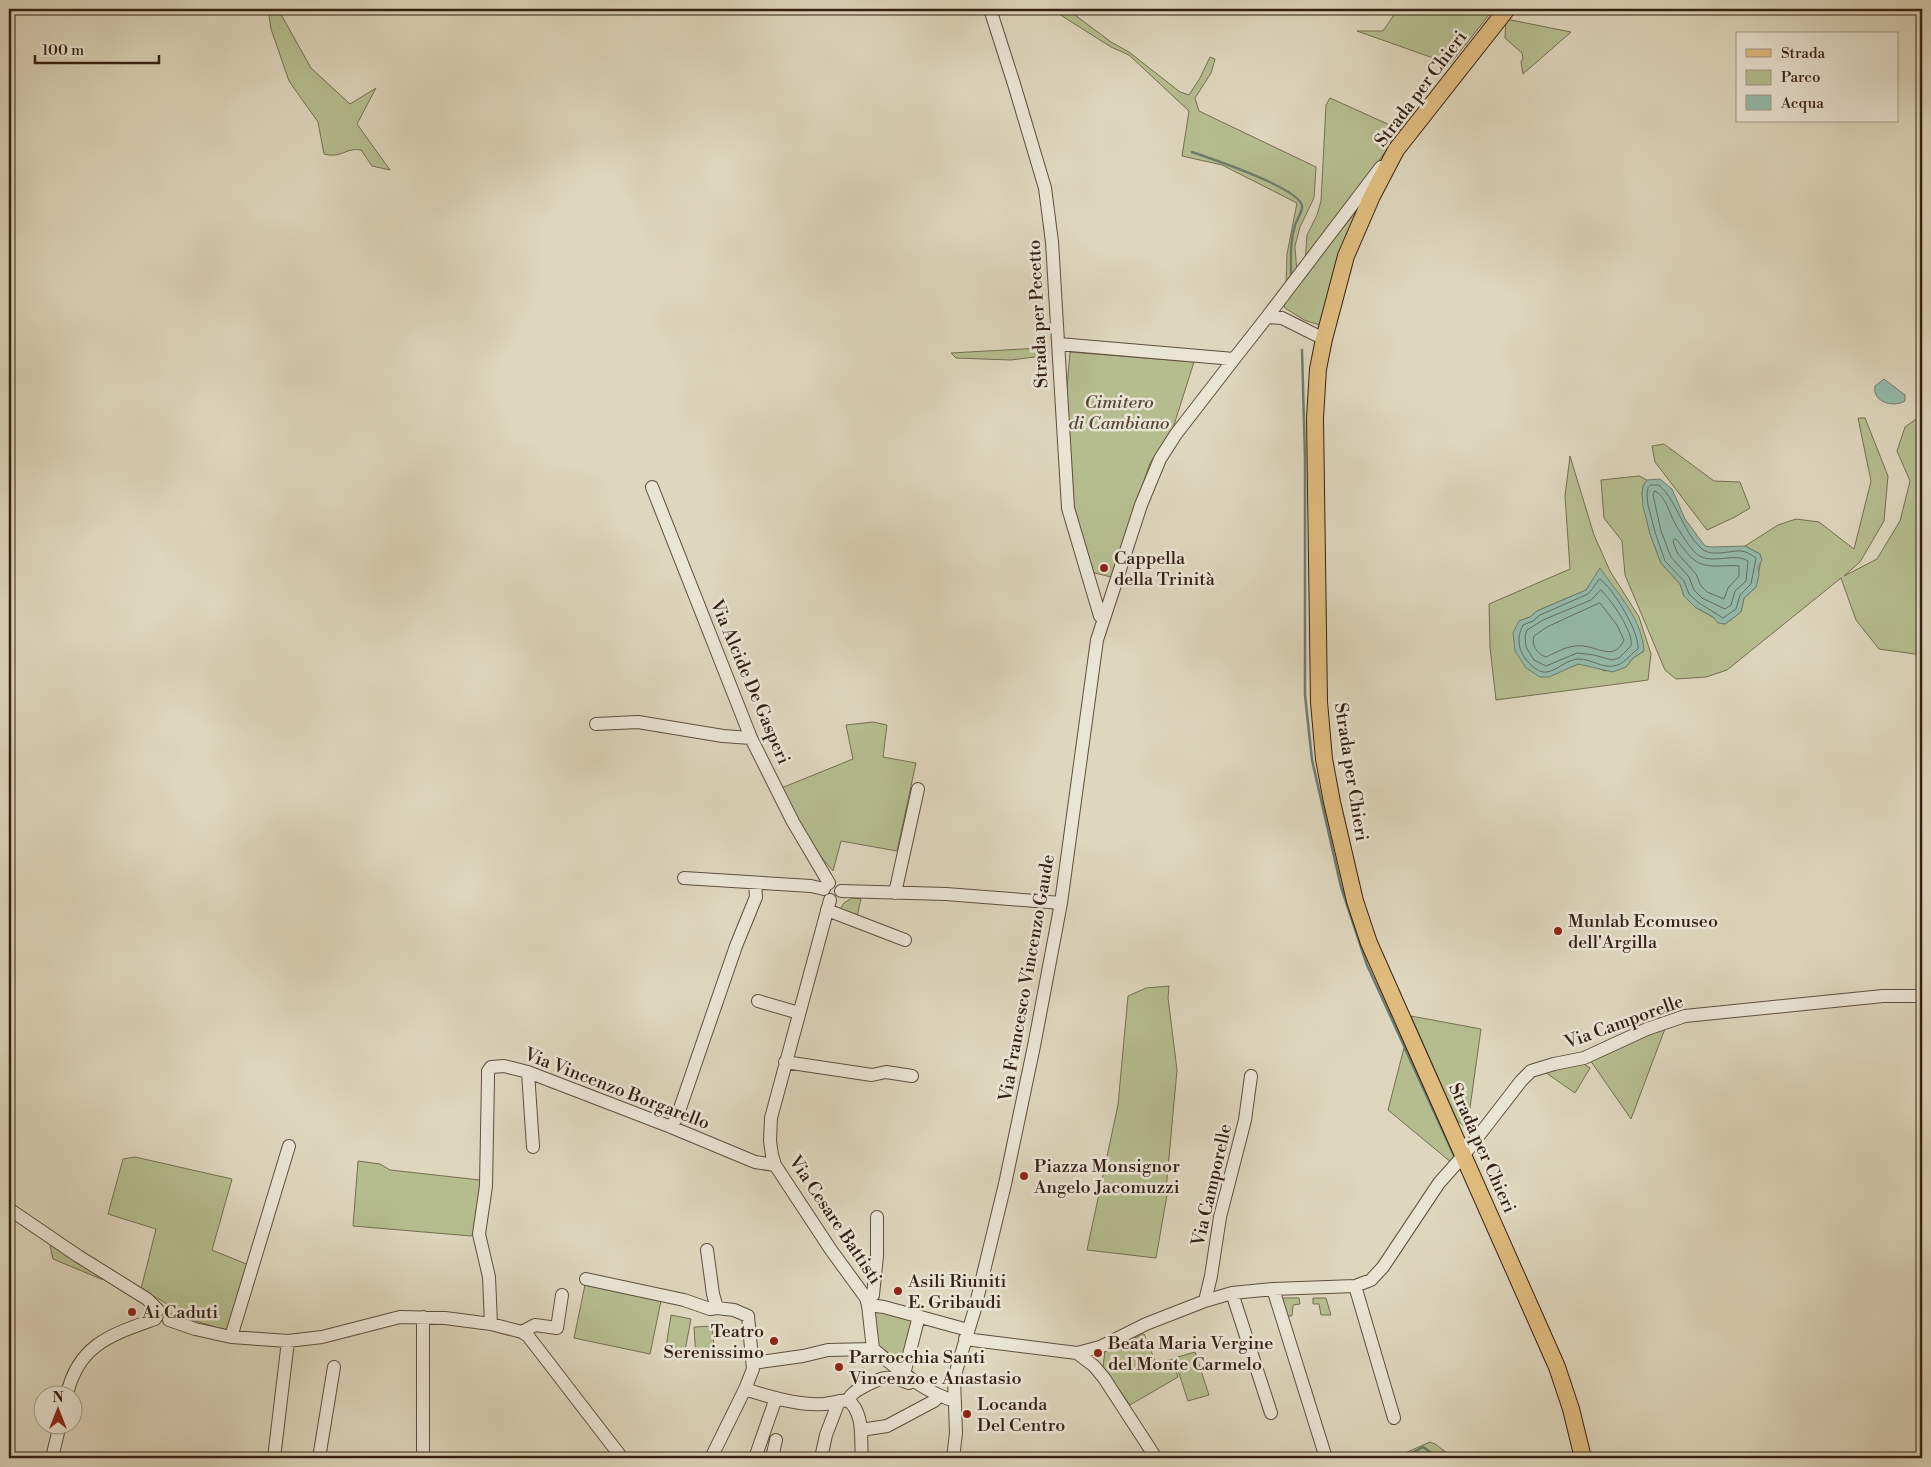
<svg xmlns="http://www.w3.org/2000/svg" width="1931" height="1467" font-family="'Libre Bodoni',serif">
	<rect width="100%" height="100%" fill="#ded6bd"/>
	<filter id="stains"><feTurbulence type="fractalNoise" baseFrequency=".004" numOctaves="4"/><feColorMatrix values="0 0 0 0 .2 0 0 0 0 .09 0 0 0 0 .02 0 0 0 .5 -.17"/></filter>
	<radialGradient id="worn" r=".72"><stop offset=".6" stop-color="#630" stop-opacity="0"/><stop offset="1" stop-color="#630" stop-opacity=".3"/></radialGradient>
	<path fill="#b5bd8f" stroke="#756e51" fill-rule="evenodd" d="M268,9H278L311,68L350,104L376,88L357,124L390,170L372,166L361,150C345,147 342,159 324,154L318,122L289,81L271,29Z
		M1051,9H1067L1111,42L1129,52L1180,92L1189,95L1200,78L1210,57L1215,59L1211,73L1195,98L1199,111L1316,167L1314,198L1300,227L1295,246L1297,274L1286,285L1287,254L1297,203L1222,165L1182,156L1189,111L1129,55L1111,47Z
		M1398,9H1473L1489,15L1450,64L1357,31H1383Z
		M1506,19L1571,32L1523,74L1521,62L1523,58L1522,53L1505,38Z
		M1330,98L1401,130L1305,263L1307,235L1317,215L1321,201L1326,105Z
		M1356,212L1334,271L1320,325L1304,320L1285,308L1282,300Z
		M1041,348L1042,356L1011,360L956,358L951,353Z
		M1070,352L1194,362L1173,428L1150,463L1111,577L1091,572L1073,515L1065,412Z
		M1922,415V655L1879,649L1856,620L1841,578L1727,670L1706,677L1676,679L1665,670L1625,575L1622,541L1604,518L1601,480L1639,476L1647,480L1643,486L1642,494L1650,534L1661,563L1680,584L1684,596L1695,607L1725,624L1741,612L1744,598L1756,587C1757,577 1762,563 1760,554L1745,546L1778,525L1796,519L1819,522L1854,549L1871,481L1858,418H1865L1888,476L1884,521L1860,562L1844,576L1877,559L1900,521L1910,481L1897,451L1905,427Z
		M1664,444L1714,481L1740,482L1750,508L1735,517L1707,530L1655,462L1652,446Z
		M1570,456L1594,535L1610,571L1639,617L1651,654L1648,680L1496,700L1490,647L1489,604L1570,569L1565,496ZM1600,569L1644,651L1633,658L1626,667L1605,671L1592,666L1578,664L1565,669L1519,621L1530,617L1537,611L1586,590Z
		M873,722L887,725L883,757L916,763L897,851L841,841L833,871L808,841L779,789L853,759L846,725Z
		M852,898L861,899L857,917L839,911L844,903Z
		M1169,986L1168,998L1177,1070L1166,1190L1167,1195L1156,1258L1087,1250L1118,1105L1128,996L1146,988Z
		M1411,1016L1481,1029L1467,1129L1457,1120Z
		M1666,1026L1631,1119L1590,1060Z
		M1404,1048L1454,1157L1452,1163L1388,1110Z
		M1582,1063L1590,1068L1575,1093L1542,1070Z
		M135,1157L232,1179L212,1250L249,1265L229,1331L185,1318L164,1302L141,1289L156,1229L108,1214L123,1159Z
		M358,1161L380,1164L390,1170L480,1180L482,1183L477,1229L471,1236L353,1226Z
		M49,1240L107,1280L101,1279L53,1259Z
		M585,1285L661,1301L650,1354L574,1338Z
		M1280,1298H1299L1300,1304L1293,1305L1292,1316H1286Z
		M1313,1298H1326L1331,1315H1321L1319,1304H1313Z
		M873,1307L917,1317L904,1370L875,1348Z
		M671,1315L691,1319L684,1356L665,1353Z
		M712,1326L715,1357L696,1358L694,1327Z
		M1144,1334L1156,1363L1172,1359L1178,1377L1130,1405L1103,1367L1105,1350Z
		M1195,1352L1209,1395L1188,1401L1174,1358Z
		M1430,1442L1435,1444L1454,1458H1433L1424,1452L1415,1458H1399L1405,1453Z"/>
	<path fill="#94baab" stroke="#6e7c6e" d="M1884,379L1905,395V401C1893,408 1872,402 1875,386Z
		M1660,479L1672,489L1685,519L1705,546L1712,547L1745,546L1760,554L1762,560L1758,567L1759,575L1756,587L1744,598L1741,612L1725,624L1718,623L1713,617L1695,607L1684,596L1680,584L1661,563L1650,534L1643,506L1642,494L1643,486L1647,480Z
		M1600,568C1618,594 1642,619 1644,651L1633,658L1626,667L1613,672L1578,664L1549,677H1540L1526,668L1515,651L1513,633L1519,621L1530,617L1537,611L1586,590Z"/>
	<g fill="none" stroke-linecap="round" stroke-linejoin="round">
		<path stroke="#646d5f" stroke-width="1" d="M1651,485H1659C1677,500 1682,531 1701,548C1711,558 1730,550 1742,551C1747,552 1752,555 1756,558L1751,584L1740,595L1736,609L1723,618L1699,603L1689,594L1684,581L1665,561L1655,532L1648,505L1647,494L1648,488Z
			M1655,491C1666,496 1669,513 1675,523C1679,531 1691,550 1698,555C1713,565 1734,552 1748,561L1746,581L1735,591L1731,605L1725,609L1702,598L1694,590L1689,577L1671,557L1661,531L1653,495Z
			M1675,539L1677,540C1690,557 1695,567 1719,566C1726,566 1733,565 1739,566V576L1728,588L1724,599L1707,592L1701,586L1696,574L1678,554L1673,542Z
			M1600,579C1613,588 1640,633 1638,649C1629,655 1624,665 1613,666C1602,668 1591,659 1579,659C1567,659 1558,670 1547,672C1536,674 1522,657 1520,648C1518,639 1519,633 1523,625L1533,621L1540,615L1588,594Z
			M1601,590C1611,600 1634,632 1631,646L1619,658L1612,660L1594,655L1577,653L1546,666L1534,660L1526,647L1525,636L1527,630L1543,620L1591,600Z
			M1600,603L1617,625L1624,640C1613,664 1595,643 1575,646C1565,647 1555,653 1546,657C1537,654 1531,645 1534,636L1547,627Z"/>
		<path stroke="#6e7c6e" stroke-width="2.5" d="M1192,152C1209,158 1304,189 1302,207C1302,213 1297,219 1295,225C1290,241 1291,257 1291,274
			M1302,350L1305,459V695L1312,760L1341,887L1367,965L1454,1155
			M1406,1458L1410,1454L1423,1447L1439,1458"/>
		<defs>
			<path id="minor" d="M990,9L1014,84L1045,188L1052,242L1068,508L1100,616L1103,619
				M1267,317L1381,167
				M1059,344L1234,359L1267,317L1282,318L1324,339
				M652,487L751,738L793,822L829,883
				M596,724L638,722L723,736L751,738
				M684,878L811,886L824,889
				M841,891L946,894L1061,903
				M895,893L918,789
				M830,900L771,1118L770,1141L772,1155L775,1165L831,1250L866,1298L868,1305L873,1349C898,1369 923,1392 955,1401
				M827,910L905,940
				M758,1001L799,1013
				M785,1062L872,1075L886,1072L912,1076
				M528,1072L533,1147
				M671,1127L677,1117L736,946L756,897L755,884
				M9,1209L78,1256L147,1299L158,1310
				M707,1250L713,1294L717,1308L734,1310L748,1316L753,1369L745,1389L711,1458
				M586,1279L684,1300L710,1309L717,1308
				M1355,1286L1394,1418
				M1273,1289L1326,1458
				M1232,1293L1271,1413
				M866,1298L873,1295L877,1256V1217
				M1205,1301L1211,1276L1220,1217L1245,1120L1251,1076
				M868,1305L884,1307L968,1330
				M423,1317V1458
				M169,1320L195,1329L231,1337L288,1341L322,1337L400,1317L445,1318L491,1324L522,1332L528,1336L622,1458
				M491,1324L489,1277L479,1234L486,1186L488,1078V1071L491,1067L504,1066L528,1072L671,1127L755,1162L775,1165
				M522,1332L535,1325L557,1328L562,1295
				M231,1337L289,1146
				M965,1339L1077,1353L1094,1366L1104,1378L1156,1458
				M1077,1353L1100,1347L1146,1324L1205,1301L1232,1293L1273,1289L1355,1286L1371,1280L1383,1267L1439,1183L1463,1156L1521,1081L1531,1071L1554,1064L1584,1058L1647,1029L1685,1016L1883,996H1922
				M753,1363L803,1356L828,1350L873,1349
				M904,1374L919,1316
				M745,1389C769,1397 799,1406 824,1404C832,1403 840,1401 848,1400C865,1414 860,1439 862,1458
				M67,1394C79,1344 111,1335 155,1319
				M848,1400C852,1393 856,1391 863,1387C882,1377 888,1374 909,1383
				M861,1430L887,1426L934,1401L939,1396
				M52,1458L60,1424
				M274,1458L288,1341
				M319,1458L334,1367
				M755,1458L776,1398
				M772,1458L776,1440
				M821,1458L826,1435L839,1401
				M953,1458L956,1433L954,1378L974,1312L1005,1184L1034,1046L1061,903L1097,640L1141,505L1160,459L1176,434L1234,359"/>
			<path id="major" d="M1507,9L1396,150L1372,196L1346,256L1324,339L1318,369L1315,418L1319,702L1324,759L1332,802L1355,901L1369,943L1557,1367L1571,1409L1583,1458"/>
		</defs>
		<use href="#minor" stroke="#5f4e3e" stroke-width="14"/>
		<use href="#major" stroke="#352013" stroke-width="18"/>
		<use href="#minor" stroke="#eae4d4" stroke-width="12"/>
		<use href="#major" stroke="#dfbb7e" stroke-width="16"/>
	</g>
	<g fill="#8f2418" stroke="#eae4d4" stroke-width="2">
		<circle cx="1104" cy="568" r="5"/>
		<circle cx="1558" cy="931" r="5"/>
		<circle cx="1024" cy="1176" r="5"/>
		<circle cx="898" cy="1291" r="5"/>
		<circle cx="132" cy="1312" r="5"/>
		<circle cx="774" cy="1341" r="5"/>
		<circle cx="1098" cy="1353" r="5"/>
		<circle cx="839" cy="1367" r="5"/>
		<circle cx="967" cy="1414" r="5"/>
	</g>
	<g text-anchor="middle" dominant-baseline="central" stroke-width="5" stroke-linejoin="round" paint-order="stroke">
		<g font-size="18" fill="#352013" stroke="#eae4d4">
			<text transform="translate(1421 89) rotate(-53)">Strada per Chieri</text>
			<text transform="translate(1038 314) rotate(-93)">Strada per Pecetto</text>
			<text transform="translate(750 682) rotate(67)">Via Alcide De Gasperi</text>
			<text transform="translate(1351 772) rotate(81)">Strada per Chieri</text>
			<text transform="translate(1027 978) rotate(-80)">Via Francesco Vincenzo Gaude</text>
			<text transform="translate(1624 1022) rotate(-20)">Via Camporelle</text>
			<text transform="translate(617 1089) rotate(21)">Via Vincenzo Borgarello</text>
			<text transform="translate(1482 1148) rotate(66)">Strada per Chieri</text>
			<text transform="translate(1212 1185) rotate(-77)">Via Camporelle</text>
			<text transform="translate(835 1220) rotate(56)">Via Cesare Battisti</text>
		</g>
		<g font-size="18" font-style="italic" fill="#554732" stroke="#eae4d4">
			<text x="1119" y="402">Cimitero<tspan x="1119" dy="21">di Cambiano</tspan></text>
		</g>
		<g font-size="18" fill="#352013" stroke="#eae4d4" text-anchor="start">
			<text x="1114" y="558">Cappella<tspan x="1114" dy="21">della Trinità</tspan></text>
			<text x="1568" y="921">Munlab Ecomuseo<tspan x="1568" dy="21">dell'Argilla</tspan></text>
			<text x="1034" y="1166">Piazza Monsignor<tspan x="1034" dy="21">Angelo Jacomuzzi</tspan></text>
			<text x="908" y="1281">Asili Riuniti<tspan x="908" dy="21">E. Gribaudi</tspan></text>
			<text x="142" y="1312">Ai Caduti</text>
			<text x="764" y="1331" text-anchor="end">Teatro<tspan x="764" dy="21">Serenissimo</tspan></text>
			<text x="1108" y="1343">Beata Maria Vergine<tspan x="1108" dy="21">del Monte Carmelo</tspan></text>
			<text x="849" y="1357">Parrocchia Santi<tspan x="849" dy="21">Vincenzo e Anastasio</tspan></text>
			<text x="977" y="1404">Locanda<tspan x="977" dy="21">Del Centro</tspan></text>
		</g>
	</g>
	<rect width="1931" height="1467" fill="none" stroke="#ded6bd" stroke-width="30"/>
	<rect x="10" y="10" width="1911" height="1447" fill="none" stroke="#352013" stroke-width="2.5"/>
	<rect x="15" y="15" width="1901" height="1437" fill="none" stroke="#352013"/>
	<rect x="1736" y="32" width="162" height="90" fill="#eae4d4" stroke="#a29687"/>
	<rect x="1746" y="49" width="25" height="8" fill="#dfbb7e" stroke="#a29687"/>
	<text x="1781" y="58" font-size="15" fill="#352013">Strada</text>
	<rect x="1746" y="70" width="25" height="15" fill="#b5bd8f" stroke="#a29687"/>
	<text x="1781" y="82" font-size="15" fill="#352013">Parco</text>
	<rect x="1746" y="95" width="25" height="15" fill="#94baab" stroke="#a29687"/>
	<text x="1781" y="108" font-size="15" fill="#352013">Acqua</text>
	<g transform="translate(58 1410)"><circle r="24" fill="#eae4d4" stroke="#a29687"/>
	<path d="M0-4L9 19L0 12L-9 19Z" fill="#8f2418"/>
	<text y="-8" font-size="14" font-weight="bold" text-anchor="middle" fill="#352013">N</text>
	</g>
	<path d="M35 55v8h124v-8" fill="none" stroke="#352013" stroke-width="2.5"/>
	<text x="42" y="55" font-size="15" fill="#352013" stroke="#eae4d4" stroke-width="4" paint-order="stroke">100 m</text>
	<rect width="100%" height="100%" filter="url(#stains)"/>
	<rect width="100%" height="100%" fill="url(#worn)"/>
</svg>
